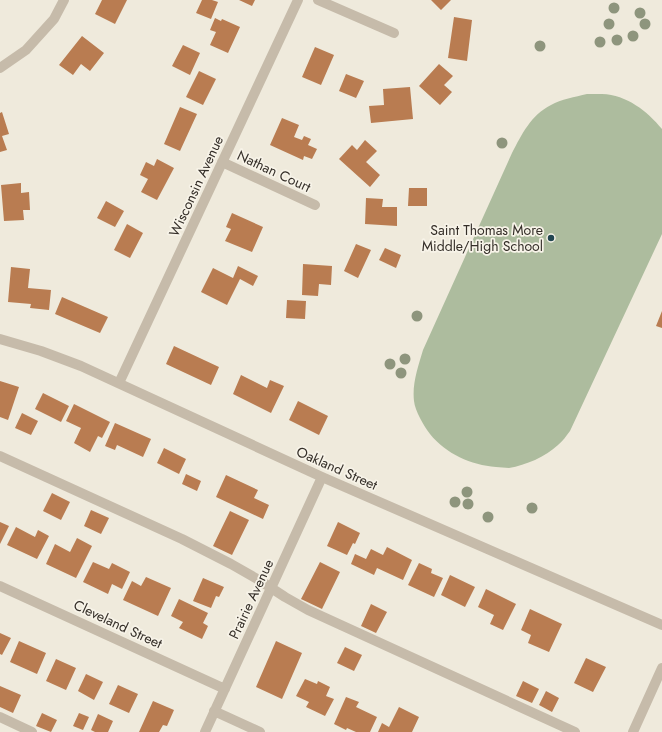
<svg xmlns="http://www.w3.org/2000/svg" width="662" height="732" font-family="Jost,sans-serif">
	<rect width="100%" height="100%" fill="#efeadc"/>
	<path fill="#adbc9e" d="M587,94C592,94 597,94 602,94C627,95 647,111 662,129V234L570,431C566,436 563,441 558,445C545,457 526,465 509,468C505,468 500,467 496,467C471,465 446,454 430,434C424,426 415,411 414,401C412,384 418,367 423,350L512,153C522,134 531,115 551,105C561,99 575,97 587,94Z"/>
	<path fill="#b97c51" d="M102,0H127L115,24L95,14Z
		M202,0H212L218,2L211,19L196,13Z
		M239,0H255L252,6Z
		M431,0H451L441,10Z
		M454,17L472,20L467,61L448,58Z
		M215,18L221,21L222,19L240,27L228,53L210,45L216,32L210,30Z
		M82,36L104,53L90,71L81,64L73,75L59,65Z
		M183,45L200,53L190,75L172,66Z
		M315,47L334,55L321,85L302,77Z
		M439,64L453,76L444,85L452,92L440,105L419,86Z
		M199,71L216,79L203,105L186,97Z
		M346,74L364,81L356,98L339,91Z
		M410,87L413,119L371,123L369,106L384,105L383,89Z
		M180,107L197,114L180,151L164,144Z
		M2,112L9,134L2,136L7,150L0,152V113Z
		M282,118L299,125L294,137L302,140L304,136L311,139L308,145L317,149L312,159L304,156L303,160L270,145Z
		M365,140L377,151L366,162L380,175L370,187L339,159L352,145L357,150Z
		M157,159L174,168L157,200L141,192L148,179L140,175L146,162L154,166Z
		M21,183V193L29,192L30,210H23L24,220L4,221L1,185Z
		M409,188H427V206H408Z
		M366,198L383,199L382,207H397V226L365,224Z
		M106,201L124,211L115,227L97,218Z
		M232,213L263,227L252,252L225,241L231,229L226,227Z
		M127,224L143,233L130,258L114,250Z
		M356,244L371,250L358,278L344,271Z
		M385,248L401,255L396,268L379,260Z
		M303,264L332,266L331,285L319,284L318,296L302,295Z
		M238,266L258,276L253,286L240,279L227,305L201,292L213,268L233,278Z
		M11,267L30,269L28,288L51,290L49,310L30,308L31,304L8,302Z
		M62,297L108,317L100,333L55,314Z
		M287,300L306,301L305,319L286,318Z
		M662,311V328L656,326Z
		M174,346L219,367L211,385L166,364Z
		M241,375L267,388L270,380L284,386L271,413L233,394Z
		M0,381L19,387L8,420L0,417Z
		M43,393L69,406L61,422L35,409Z
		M298,401L328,416L319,435L289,420Z
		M74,404L110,422L102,438L98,436L90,452L74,443L81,428L66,421Z
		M22,413L38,421L31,435L15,428Z
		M115,423L151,439L143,457L117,445L115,450L105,446Z
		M164,448L186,459L179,474L157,463Z
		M186,474L201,481L197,491L182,484Z
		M226,475L258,490L254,498L269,505L263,519L216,497Z
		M52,493L70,502L61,520L43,511Z
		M91,510L109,518L101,534L84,526Z
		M230,511L249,520L232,555L213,546Z
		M0,522L9,526L0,544Z
		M338,522L360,533L355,544L353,543L347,555L327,546Z
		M16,527L35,537L38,530L49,536L37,559L7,545Z
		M77,538L92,546L76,578L46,564L55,544L70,552Z
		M387,547L412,560L403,580L377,568L374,575L351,564L355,554L366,559L371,549L383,555Z
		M93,562L109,569L112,563L130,572L122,589L112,584L108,594L83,582Z
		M320,562L340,572L322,609L301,599Z
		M419,563L432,569L431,573L443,578L434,597L408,585Z
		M450,575L475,587L465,607L441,595Z
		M146,577L171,588L158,616L123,600L132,581L141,586Z
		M203,578L224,587L219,597L216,596L211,608L193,601Z
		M486,589L516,604L503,630L490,624L494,615L478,607Z
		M179,599L208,613L203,623L208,626L202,639L179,628L183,622L171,616Z
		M371,604L387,612L376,633L361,626Z
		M530,609L562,624L549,652L528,643L531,635L521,630Z
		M0,633L11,638L2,655L0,654Z
		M19,641L46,653L37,674L10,662Z
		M276,641L302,653L282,699L256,687Z
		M345,647L362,655L354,671L337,663Z
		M586,658L606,667L593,692L574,683Z
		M56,659L76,668L66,690L46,681Z
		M86,674L103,682L94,700L78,691Z
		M305,679L317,684L318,681L330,687L326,696L334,699L325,716L306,707L309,702L296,696Z
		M523,681L539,689L532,703L516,696Z
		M118,685L138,694L129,713L109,704Z
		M0,686L21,695L13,713L0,707Z
		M546,691L559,698L552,712L539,705Z
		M346,697L359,702L356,707L377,717L370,732H356L347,728L346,730L334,724Z
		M153,701L174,710L167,726L163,725L159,732H139Z
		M399,707L419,717L412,732H378L382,723L389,727Z
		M42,713L57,720L51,732L36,726Z
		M79,713L89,717L83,730L73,726Z
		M98,714L113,721L108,732H95L91,730Z"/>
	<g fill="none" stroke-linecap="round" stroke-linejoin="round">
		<path stroke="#c6bbaa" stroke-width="10" d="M318,0L394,33
			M0,68L26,50L54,19L64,0
			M222,162L315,205
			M0,339L41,351L81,366L322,477L662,625
			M119,383L298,0
			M0,456L182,539L231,564L259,580L285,597L308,610L575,732
			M0,586L225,689
			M214,711L260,732
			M0,717L32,732
			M205,732L322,477
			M633,732L662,668"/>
	</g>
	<g fill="#8e957d">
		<circle cx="614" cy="8" r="5.5"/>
		<circle cx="640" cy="13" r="5.5"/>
		<circle cx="609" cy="24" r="5.5"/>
		<circle cx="645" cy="24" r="5.5"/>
		<circle cx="633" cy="36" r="5.5"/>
		<circle cx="617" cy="40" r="5.5"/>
		<circle cx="600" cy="42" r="5.5"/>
		<circle cx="540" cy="46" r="5.5"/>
		<circle cx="502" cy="143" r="5.5"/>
		<circle cx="417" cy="316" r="5.5"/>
		<circle cx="405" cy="359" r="5.5"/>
		<circle cx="390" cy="364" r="5.5"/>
		<circle cx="401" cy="373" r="5.5"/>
		<circle cx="467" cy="492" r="5.5"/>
		<circle cx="455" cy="502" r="5.5"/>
		<circle cx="468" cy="504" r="5.5"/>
		<circle cx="532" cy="508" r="5.5"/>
		<circle cx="488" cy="517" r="5.5"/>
	</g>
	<circle fill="#224651" stroke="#f7f3e8" stroke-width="1.5" cx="551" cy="238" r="4"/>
	<g text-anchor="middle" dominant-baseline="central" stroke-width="3.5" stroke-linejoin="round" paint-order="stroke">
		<g font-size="14" fill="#342e28" stroke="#f7f3e8">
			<text transform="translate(274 171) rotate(25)">Nathan Court</text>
			<text transform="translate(196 186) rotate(-65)">Wisconsin Avenue</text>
			<text transform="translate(337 468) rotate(24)">Oakland Street</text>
			<text transform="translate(251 599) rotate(-65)">Prairie Avenue</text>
			<text transform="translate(118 624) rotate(25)">Cleveland Street</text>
		</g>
		<g font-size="14" fill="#342e28" stroke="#f7f3e8" text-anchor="end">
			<text x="543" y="230">Saint Thomas More<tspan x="543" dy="16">Middle/High School</tspan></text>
		</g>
	</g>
</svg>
